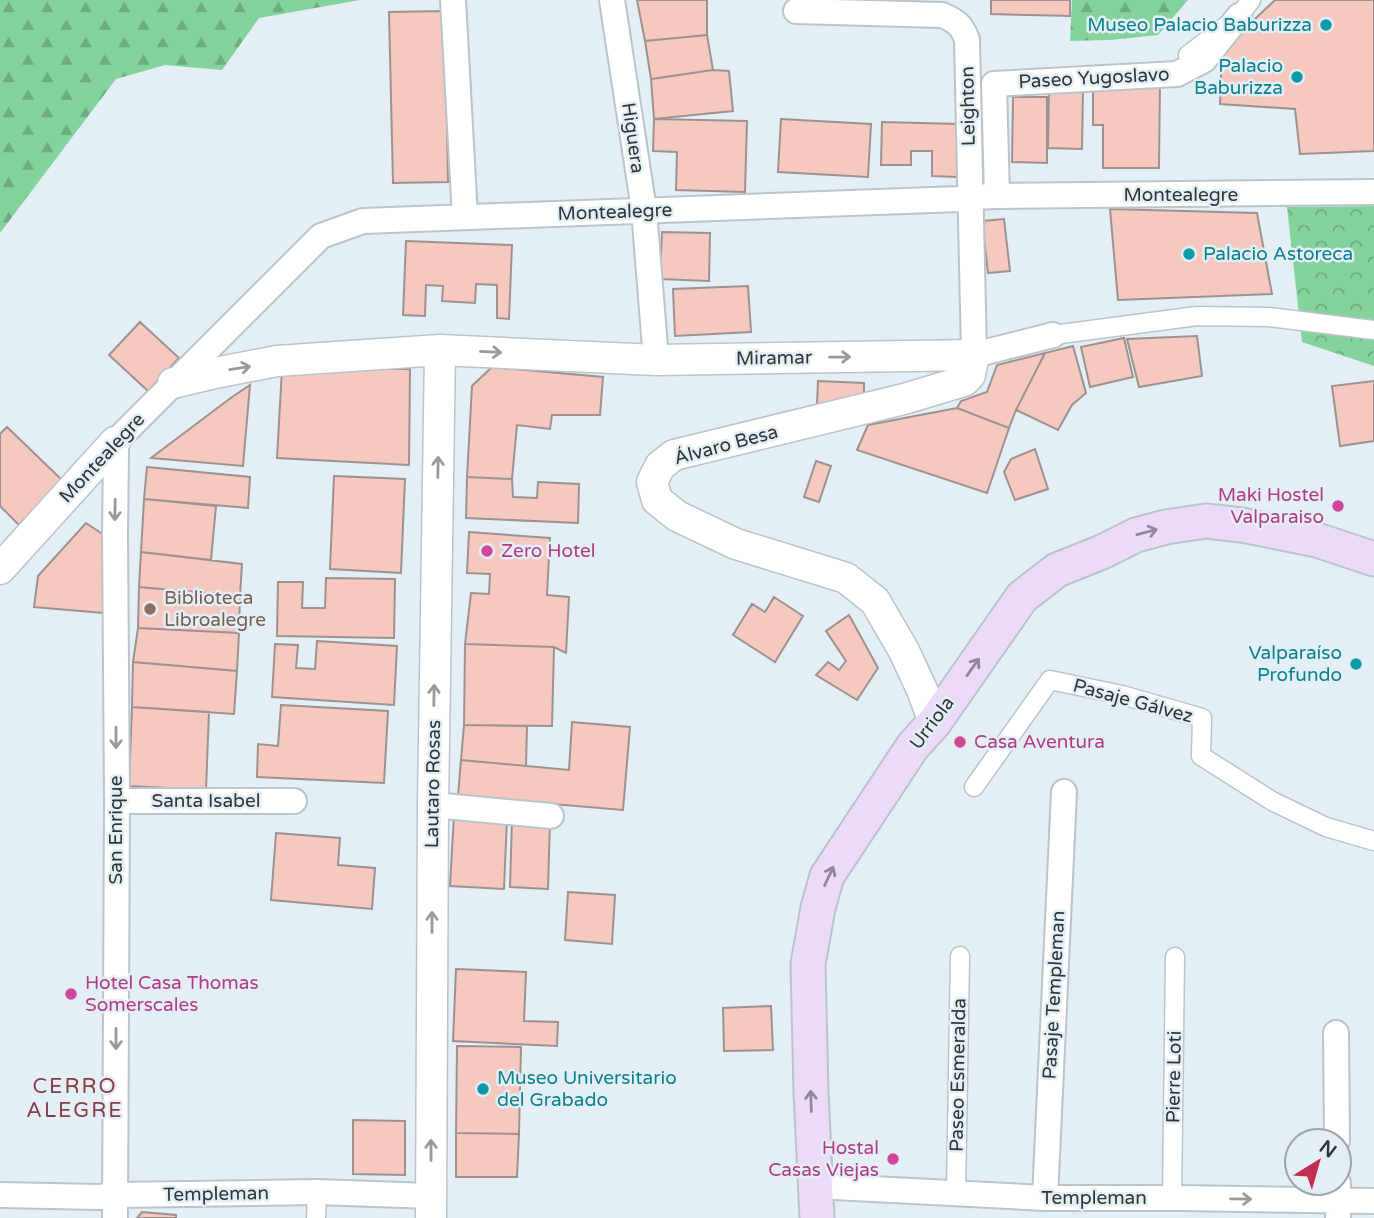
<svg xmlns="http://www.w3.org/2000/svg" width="1374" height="1218" font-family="'Varela Round',sans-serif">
	<defs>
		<pattern id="forest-firs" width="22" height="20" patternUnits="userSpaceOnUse" patternTransform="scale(1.75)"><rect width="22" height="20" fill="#84d39d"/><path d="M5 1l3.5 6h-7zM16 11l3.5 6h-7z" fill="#6dac81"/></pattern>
		<pattern id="park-crowns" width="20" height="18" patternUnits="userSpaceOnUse" patternTransform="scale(1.75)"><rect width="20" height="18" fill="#84d39d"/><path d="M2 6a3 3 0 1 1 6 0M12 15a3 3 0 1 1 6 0" fill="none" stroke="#6dac81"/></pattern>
	</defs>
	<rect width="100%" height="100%" fill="#e4eef5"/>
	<path fill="url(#forest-firs)" d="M0,0H360L259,18L222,70L165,65L116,79L0,233Z
		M1072,0H1188L1158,35L1110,40L1070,41Z"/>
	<path fill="url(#park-crowns)" d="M1374,206V366L1302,342L1287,207Z"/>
	<path fill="#f5c9c0" stroke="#9d9290" stroke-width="2" d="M637,0H707V35L645,41Z
		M991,0H1070V16L991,14Z
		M1275,0H1374V151L1300,154L1295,109L1220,104L1222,50Z
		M445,11L448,182L393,183L389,12Z
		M707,35L713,70L651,79L645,41Z
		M713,70L729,71L733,111L654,119L651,79Z
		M1160,83L1159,168H1103V125H1093V86Z
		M1049,87L1083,88L1082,149L1048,148Z
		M1013,97H1047V163L1012,162Z
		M654,119L747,121L745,192L676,190L677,152L653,151Z
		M781,119L871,124L868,177L778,172Z
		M882,122L960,124L958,177L932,176V151H911V165H881Z
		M1110,209L1257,213L1272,294L1118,300Z
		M1004,219L1010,271L988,273L982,221Z
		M662,232L710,233L709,281L660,279Z
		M406,241L512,245L509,319L497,318V285L476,284L475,303L442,301L443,286L426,285L425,316L403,315Z
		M748,286L751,332L675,336L673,289Z
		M140,322L179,358L148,391L109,355Z
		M1197,336L1202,376L1139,387L1127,339Z
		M1124,338L1133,377L1090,387L1081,347Z
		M1073,346L1086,393L1072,405L1058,430L1016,410L1045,353Z
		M1045,353L1016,410L1009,428L957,408L961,401L987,392L997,365Z
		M492,367L603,377L600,415H552L550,429L517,425L512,479L467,477L472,386Z
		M282,369H410L409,465L277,458Z
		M818,381L864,383V408L817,405Z
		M1374,381V441L1340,446L1332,386Z
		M250,385L243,466L151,458L232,397Z
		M957,408L1009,428L987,493L857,450L868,425Z
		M7,427L62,480L19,525L0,506V434Z
		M1035,449L1048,489L1015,500L1004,472L1011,459Z
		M816,461L831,466L819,502L804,497Z
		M147,467L250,477L248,508L144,499Z
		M334,476L405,479L401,573L330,569Z
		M467,477L512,479L513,497L537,498L538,482L579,484L578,523L466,518Z
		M144,499L216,506L211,560L141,552Z
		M86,523L104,535L103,613L34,607L38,576Z
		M469,532L550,538L547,595L569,597L566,653L554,647L465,644L471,593L489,594L490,574L467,573Z
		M141,552L242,564L240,596L139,587Z
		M326,578L395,579L394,638L277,636L278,582H303L302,608H325Z
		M139,587L240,596L239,633L138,628Z
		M774,597L803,616L775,662L733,635L752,604L765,612Z
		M849,615L878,668L857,700L816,675L828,662L839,670L846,661L826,631Z
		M138,628L239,633L237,671L133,662Z
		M317,641L397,646L394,705L272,697L275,644L298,645L296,668L315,669Z
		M465,644L554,647L552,726L464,725Z
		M133,662L237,671L234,714L132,707Z
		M281,705L388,711L384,783L257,777L258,744L278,746Z
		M132,707L209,712L206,790L129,786Z
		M572,722L630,727L623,810L458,796L461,760L569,770Z
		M464,725L527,726L526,766L461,760Z
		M454,815L507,818L504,889L450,886Z
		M512,819L550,821L548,889L510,887Z
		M276,833L340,838L338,865L375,868L372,909L271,900Z
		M568,892L615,895L612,944L565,940Z
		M456,969L526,972L524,1021L558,1022L557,1046L453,1041Z
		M771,1006L773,1050L724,1051L723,1008Z
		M457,1046L521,1047L519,1134L456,1133Z
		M353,1120L405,1121V1175L353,1174Z
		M456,1133L519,1134L517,1177H456Z
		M142,1212L176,1215V1218H137Z"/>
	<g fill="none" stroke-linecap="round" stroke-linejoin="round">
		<defs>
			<path id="pedestrian" d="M1188,55L1239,16L1251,0
				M1053,335L1197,316L1269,317L1374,330
				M974,787L1050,680L1122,695L1202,718L1201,756L1272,801L1326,827L1374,841
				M956,1193L960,956
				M1172,1198L1175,957
				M316,1218L317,1192"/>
			<path id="minor" d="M453,0L465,217
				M612,0L644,210L656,360
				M796,11L942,15C956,21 962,25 967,40L974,355L1053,335
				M997,196L994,84L1177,74L1204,60L1239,16
				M117,801H294
				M433,805L551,816
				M1336,1033L1337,1141
				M1338,1183V1218
				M815,1186L1045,1198H1178L1374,1201
				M0,1195L100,1197L115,1195L317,1192L431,1196
				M1045,1198L1064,792
				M115,1218L117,801L115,533L116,452L115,442L321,236L363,221L959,199L970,197L997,196L1374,192"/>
			<path id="tertiary" d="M173,383L215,373L277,361L440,350L656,360L974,355L970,375L964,381L904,399L674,455L660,466L652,482L657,500L677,516L736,544L846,578L875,601L904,651L923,692L934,723
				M0,569L115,442
				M431,1218L433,805L440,350"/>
			<path id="secondary" d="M817,1218L811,1092L808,964L818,908L827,876L913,746L934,723L1022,597L1057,570L1102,552L1136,535L1166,527L1206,521L1242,525L1317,540L1374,559"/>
		</defs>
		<use href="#pedestrian" stroke="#bbc4cb" stroke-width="21"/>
		<use href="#minor" stroke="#bbc4cb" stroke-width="28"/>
		<use href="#tertiary" stroke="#bbc4cb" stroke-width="33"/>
		<use href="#secondary" stroke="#bbc4cb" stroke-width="37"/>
		<use href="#pedestrian" stroke="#fff" stroke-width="18"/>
		<use href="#minor" stroke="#fff" stroke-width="24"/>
		<use href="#tertiary" stroke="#fff" stroke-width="30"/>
		<use href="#secondary" stroke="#ebdbf9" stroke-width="33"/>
	</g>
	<defs><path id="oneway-shaft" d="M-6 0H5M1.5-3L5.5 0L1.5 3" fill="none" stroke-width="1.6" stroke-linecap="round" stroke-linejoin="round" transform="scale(1.75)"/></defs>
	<g stroke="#989a9c">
		<use href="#oneway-shaft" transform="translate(491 352) rotate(3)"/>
		<use href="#oneway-shaft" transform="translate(840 357) rotate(-1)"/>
		<use href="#oneway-shaft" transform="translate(240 368) rotate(-9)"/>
		<use href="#oneway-shaft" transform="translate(438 467) rotate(-89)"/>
		<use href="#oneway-shaft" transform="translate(115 510) rotate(91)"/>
		<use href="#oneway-shaft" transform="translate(434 695) rotate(-89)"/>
		<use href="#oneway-shaft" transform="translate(116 738) rotate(90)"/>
		<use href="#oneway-shaft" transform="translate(432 922) rotate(-90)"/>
		<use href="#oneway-shaft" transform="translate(116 1039) rotate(90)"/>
		<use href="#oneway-shaft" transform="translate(431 1150) rotate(-90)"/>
		<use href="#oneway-shaft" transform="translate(1241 1199) rotate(1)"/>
	</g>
	<g stroke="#8e8898">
		<use href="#oneway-shaft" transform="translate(1147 532) rotate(-15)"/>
		<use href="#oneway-shaft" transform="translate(973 667) rotate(-55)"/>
		<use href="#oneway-shaft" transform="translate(829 876) rotate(-65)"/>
		<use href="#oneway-shaft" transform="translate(811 1101) rotate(-92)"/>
	</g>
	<g fill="#0f9aa8" stroke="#e4eef5" stroke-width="2.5">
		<circle cx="1326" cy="25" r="7"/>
		<circle cx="1297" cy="77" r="7"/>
		<circle cx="1189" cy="254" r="7"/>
		<circle cx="1356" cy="664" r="7"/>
		<circle cx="483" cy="1089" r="7"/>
	</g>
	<g fill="#d1479c" stroke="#e4eef5" stroke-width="2.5">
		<circle cx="1338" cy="506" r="7"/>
		<circle cx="487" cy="551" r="7"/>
		<circle cx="960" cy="742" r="7"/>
		<circle cx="71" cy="994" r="7"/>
		<circle cx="893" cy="1159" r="7"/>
	</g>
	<circle fill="#8d6e63" stroke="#e4eef5" stroke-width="2.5" cx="150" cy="609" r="7"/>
	<g text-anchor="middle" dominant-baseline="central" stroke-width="5" stroke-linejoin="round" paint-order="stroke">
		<g font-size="19" fill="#0d838f" stroke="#e4eef5" text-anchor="end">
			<text x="1312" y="25">Museo Palacio Baburizza</text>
			<text x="1283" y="66">Palacio<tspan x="1283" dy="22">Baburizza</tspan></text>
			<text x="1203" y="254" text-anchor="start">Palacio Astoreca</text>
			<text x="1342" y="653">Valparaíso<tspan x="1342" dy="22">Profundo</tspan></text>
			<text x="497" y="1078" text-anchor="start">Museo Universitario<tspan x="497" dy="22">del Grabado</tspan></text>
		</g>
		<g font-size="19" fill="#323638" stroke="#e4eef5">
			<text transform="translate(1094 78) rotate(-3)">Paseo Yugoslavo</text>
			<text transform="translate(968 106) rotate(-91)">Leighton</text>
			<text transform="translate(633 138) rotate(82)">Higuera</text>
			<text x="1181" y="195">Montealegre</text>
			<text transform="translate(615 212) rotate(-2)">Montealegre</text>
			<text transform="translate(774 358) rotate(-1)">Miramar</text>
			<text transform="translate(726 445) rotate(-15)">Álvaro Besa</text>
			<text transform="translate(102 458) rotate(-47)">Montealegre</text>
			<text transform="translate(1133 701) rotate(15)">Pasaje Gálvez</text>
			<text transform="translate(932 723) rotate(-53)">Urriola</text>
			<text transform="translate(433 784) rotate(-89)">Lautaro Rosas</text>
			<text x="206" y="801">Santa Isabel</text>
			<text transform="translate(116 830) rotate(-90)">San Enrique</text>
			<text transform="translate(1054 995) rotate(-87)">Pasaje Templeman</text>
			<text transform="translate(958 1075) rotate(-89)">Paseo Esmeralda</text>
			<text transform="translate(1174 1077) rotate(-89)">Pierre Loti</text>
			<text transform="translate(216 1194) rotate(-1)">Templeman</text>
			<text x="1094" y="1198">Templeman</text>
		</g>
		<g font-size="19" fill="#b23c85" stroke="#e4eef5" text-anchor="start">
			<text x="1324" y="495" text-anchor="end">Maki Hostel<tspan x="1324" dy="22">Valparaiso</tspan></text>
			<text x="501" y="551">Zero Hotel</text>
			<text x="974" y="742">Casa Aventura</text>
			<text x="85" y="983">Hotel Casa Thomas<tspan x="85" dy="22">Somerscales</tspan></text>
			<text x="879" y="1148" text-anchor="end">Hostal<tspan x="879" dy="22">Casas Viejas</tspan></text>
		</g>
		<g font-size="19" fill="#785e54" stroke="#e4eef5" text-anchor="start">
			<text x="164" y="598">Biblioteca<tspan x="164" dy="22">Libroalegre</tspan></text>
		</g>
		<g font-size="21" letter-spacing="2" fill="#853d45" stroke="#e4eef5">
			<text x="75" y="1086">CERRO<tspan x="75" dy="24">ALEGRE</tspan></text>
		</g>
	</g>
	<g transform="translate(1318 1162) rotate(37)"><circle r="33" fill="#e4eef5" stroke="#9da4a9" stroke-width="2"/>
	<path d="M0-5L12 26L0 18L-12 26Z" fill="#c1304e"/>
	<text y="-10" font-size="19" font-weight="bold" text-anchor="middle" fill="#323638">N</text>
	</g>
</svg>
